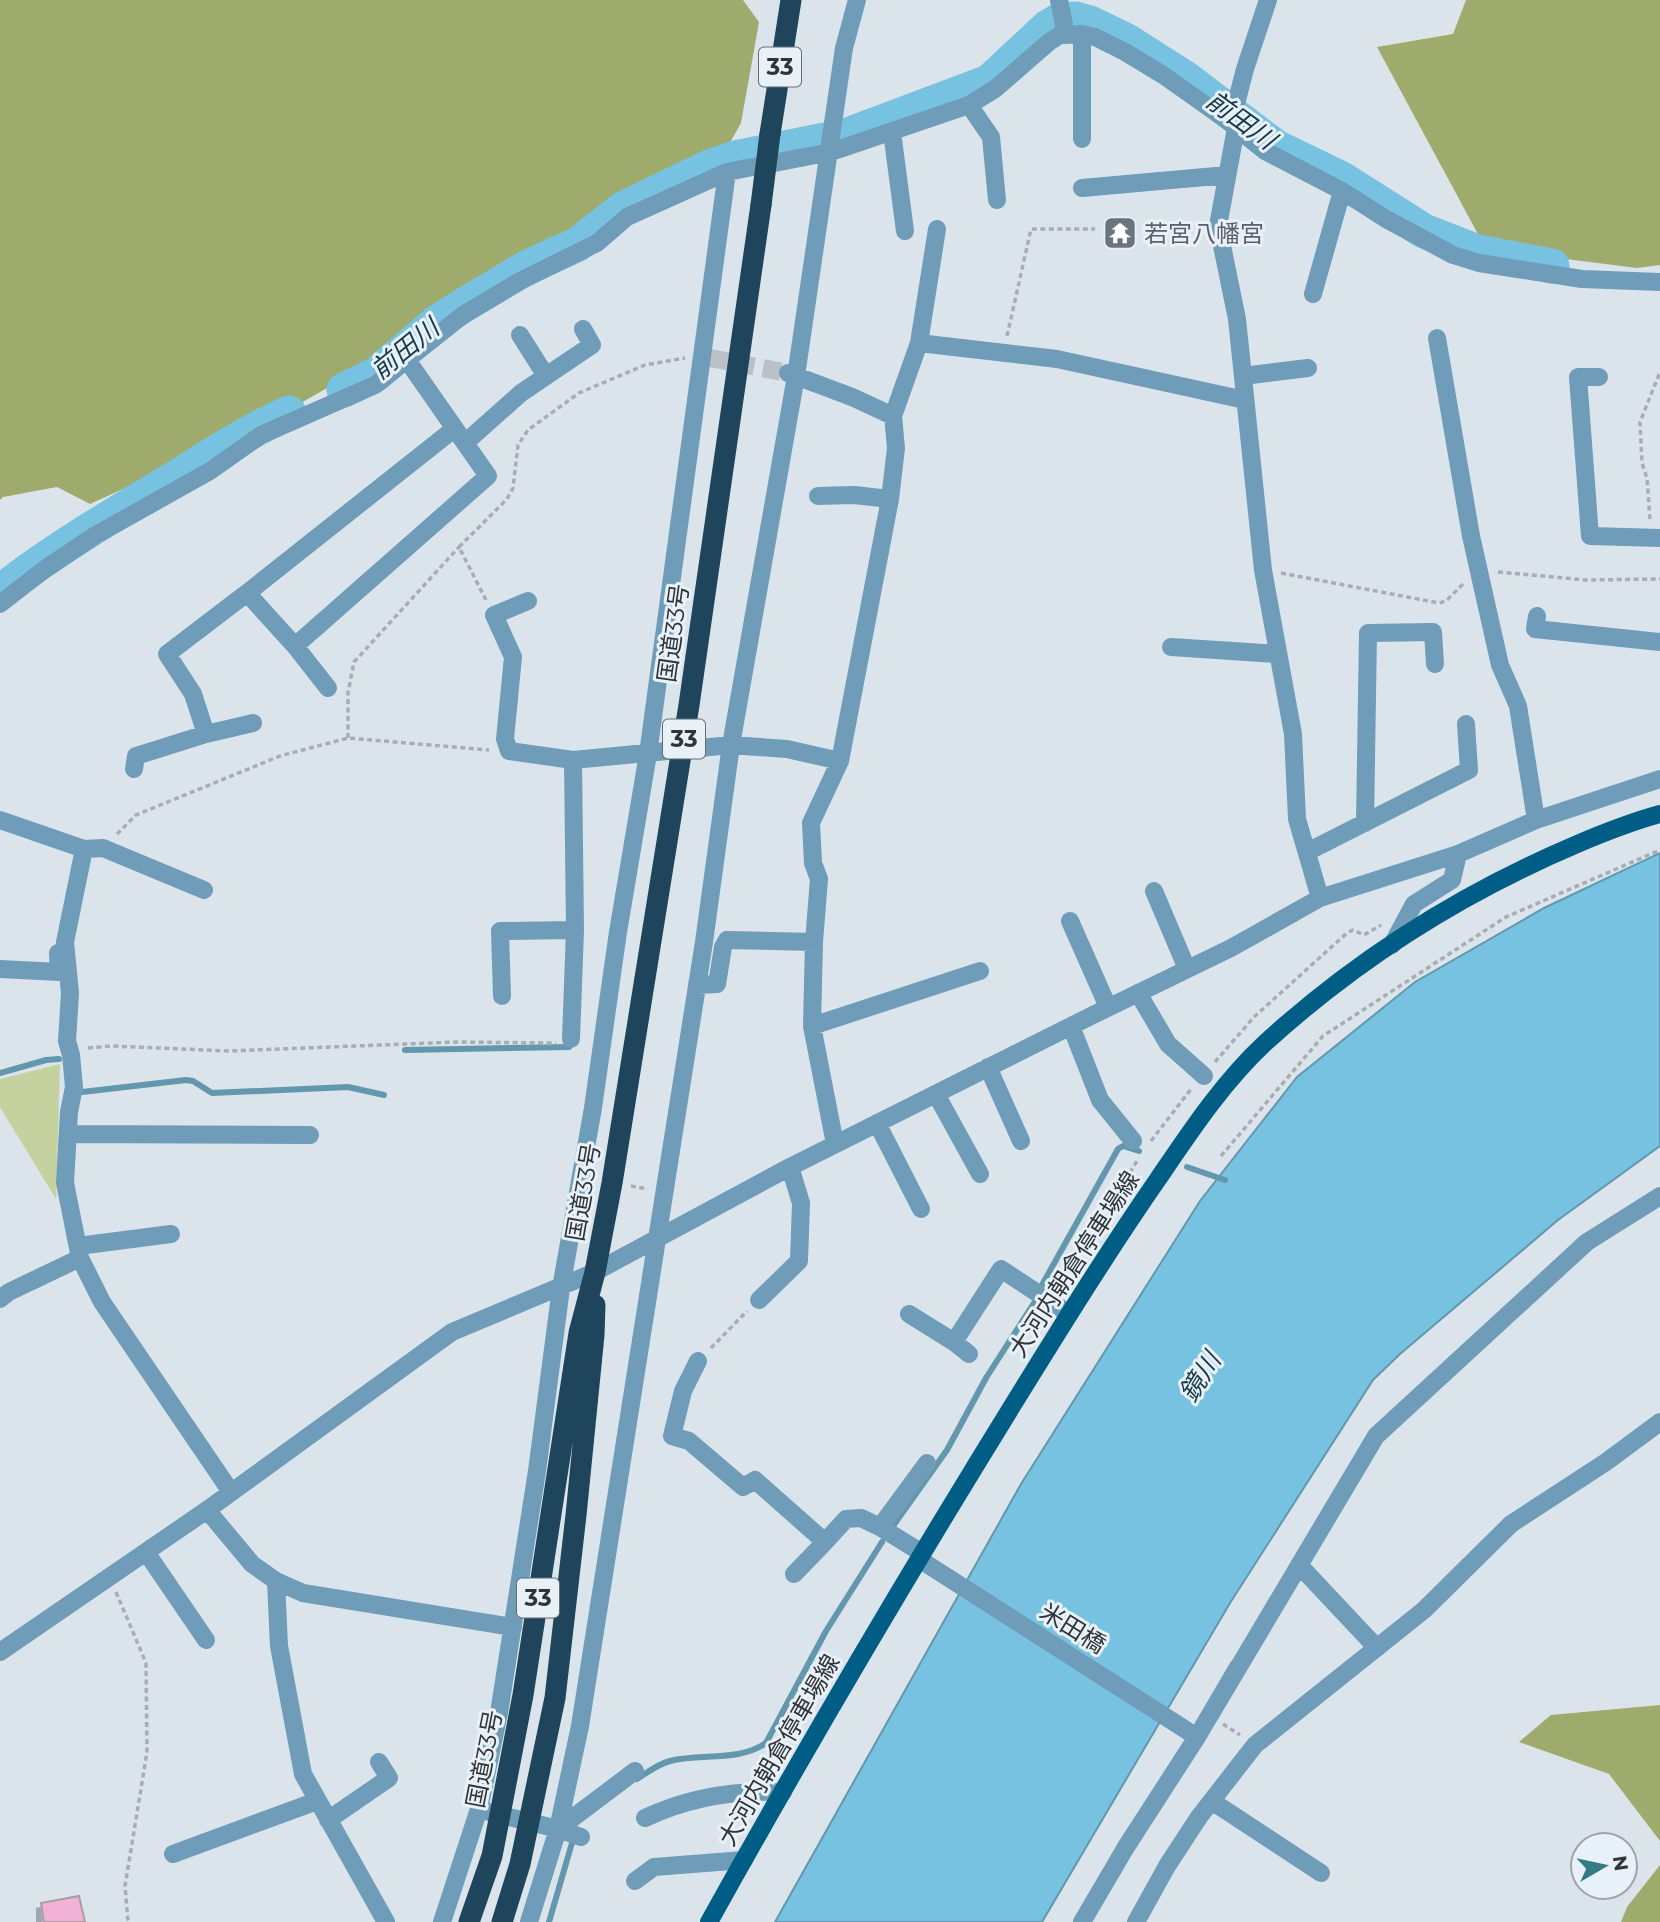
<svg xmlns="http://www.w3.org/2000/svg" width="1660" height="1922" font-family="Montserrat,'Noto Sans JP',sans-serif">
	<defs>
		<filter id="shadow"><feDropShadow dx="-6" dy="6" stdDeviation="0" flood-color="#0004"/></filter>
	</defs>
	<rect width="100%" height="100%" fill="#dbe4eb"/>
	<path fill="#c6d1a0" d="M60,1064L56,1199L0,1107V1079Z"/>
	<path fill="#9eab6c" d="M0,0H743L759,22L741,123L728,146L691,164L621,206L581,238L543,250L434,313L398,347L294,407L231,440L90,504L57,487L3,497L0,500Z
		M1466,0H1660V265L1637,268L1486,249L1377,47L1453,34Z
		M1660,1705V1841L1609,1774L1519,1742L1551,1715Z
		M1660,1865V1922H1621L1627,1907Z"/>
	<path fill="#77c2e0" stroke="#6297ad" stroke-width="2" d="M1660,853V1146L1558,1220L1400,1354L1373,1380L1230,1603L1042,1922H775L1021,1484L1200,1201L1297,1077L1415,982L1544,908Z"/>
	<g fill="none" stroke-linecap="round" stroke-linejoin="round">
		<path stroke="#6297ad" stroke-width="6" d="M405,1050L569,1047
			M0,1073L46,1060L59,1059
			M82,1092L186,1080L193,1081L212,1093L348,1087L384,1095
			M1187,1167L1225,1180
			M1042,1285L1118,1149L1123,1146L1139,1151
			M893,1526L947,1450L986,1378L1034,1303
			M637,1779C648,1772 658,1764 670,1761C701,1753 739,1762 766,1743L826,1631L882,1542
			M549,1922L574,1836"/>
		<path stroke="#77c2e0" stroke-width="35" d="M848,135L989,82L1048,27L1058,21L1076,19L1090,23L1127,41L1185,78L1276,147L1342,179L1424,231L1478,252L1552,266
			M344,390L375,375L436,323L464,305L526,268L578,244L624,208L707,168L735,158L825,140
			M0,592C54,550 113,515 172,480C210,456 248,431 289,413"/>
	</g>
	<path fill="#f1b2d5" stroke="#a79ea3" stroke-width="2" filter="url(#shadow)" d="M79,1896L85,1922H44L41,1903Z"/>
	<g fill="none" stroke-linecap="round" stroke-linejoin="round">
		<path stroke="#b9c1c7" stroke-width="18" stroke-dasharray="18 9" stroke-linecap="butt" d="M710,358L788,373"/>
		<path stroke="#a7aeb3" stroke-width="3.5" stroke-dasharray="5 3.5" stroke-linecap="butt" d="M1007,336L1031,229H1095
			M1650,519L1647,478L1642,463L1640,422L1660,372
			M1498,572L1586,580L1660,579
			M1281,573L1439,603L1446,601L1463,584
			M486,600L459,547L507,499L513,488L518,445L528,430L579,393L645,365L685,358
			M348,738V693L354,662L459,547
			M117,834L136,815L280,756L348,738L489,750
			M88,1048L112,1046L229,1051L457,1042L556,1043
			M1215,1062L1254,1017L1347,933L1353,930L1364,935L1381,925
			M1151,1141L1191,1089
			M1221,1156L1323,1036L1506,917L1660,850
			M631,1186L648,1189
			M1113,1211L1115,1198L1138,1159
			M711,1348L747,1311
			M116,1592L146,1663L147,1752L125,1886L128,1922
			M1223,1724L1240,1735"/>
		<path stroke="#6e9cb9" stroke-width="18" d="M1059,0L1066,35
			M1082,34V139
			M969,105L991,137L997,200
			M1231,123L1245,69L1268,0
			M1236,128L1218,226L1237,319L1263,570L1293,734L1297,819L1320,898
			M892,132L905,231
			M1082,188L1227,175
			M1313,294L1342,191
			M520,335L546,376
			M1437,338L1471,536L1500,665L1518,706L1536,820
			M919,343L937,229
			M407,360L488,476L295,646L247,593L454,429
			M788,373L852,397L893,416
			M1243,376L1308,368
			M1599,377H1578L1590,536L1660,538
			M466,442L521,393L592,345L583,329
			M818,496L854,495L890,499
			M528,601L494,615L513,657L505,739L509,751L573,760
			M0,604L45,569L94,536L210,471L261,435L375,385L463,315L520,281L597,243L627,217L727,172L831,152L969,105L995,89L1049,42L1060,35L1082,34L1095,37L1125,52L1163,75L1228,121L1265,151L1342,191L1386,219L1453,255L1479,263L1582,279L1660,282
			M1537,616L1535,629L1660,642
			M295,646L328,688
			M1171,647L1278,654
			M206,734L193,694L167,654L247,593
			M134,769L136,756L206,734L253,723
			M0,820L84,849L103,848L204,890
			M1365,823L1368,633L1433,632L1435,664
			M1307,852L1469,770L1466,724
			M1154,891L1187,969
			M1070,921L1108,1007
			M1392,945L1414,904L1452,880L1458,854
			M0,969L59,972L58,953
			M697,985L717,984L723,947L727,940L814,942
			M1138,993L1168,1044L1204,1076
			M502,996L500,931L575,930
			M812,1026L980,971
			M1071,1026L1100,1100L1133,1141
			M571,1039L575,930L573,760L731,745L787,749L840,761
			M988,1067L1021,1141
			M936,1094L980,1174
			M877,1123L921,1209
			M68,1134L310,1135
			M835,1144L812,1026L814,942L819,879L813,863L811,823L840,761L890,499L896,448L893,416L919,343L1057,359L1245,400
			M78,1246L171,1234
			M80,1258L65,1183L69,1112L74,1087L71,1055L67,1041L70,993L65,942L84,849
			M0,1299L9,1292L80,1258L102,1302L231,1492
			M759,1300L799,1261L801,1203L790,1167
			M909,1314L954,1342L969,1354
			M954,1342L1001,1269L1069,1314
			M698,1361L683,1391L672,1436L689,1441L743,1487L755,1480L825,1542L846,1519L861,1518L880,1527L922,1553
			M207,1510L252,1564L276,1581L279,1646L303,1774L386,1922
			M880,1527L927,1463
			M146,1552L206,1640
			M919,1559L1197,1737L1126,1847L1082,1922
			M1299,1565L1377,1648
			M794,1574L825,1542
			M276,1581L303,1593L513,1627
			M0,1652L207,1510L452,1332L595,1272L790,1167L1093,1015L1231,948L1320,898L1458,854L1536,820L1660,779
			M1238,1667L1197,1737L1376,1436L1587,1242L1660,1196
			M1213,1802L1321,1873
			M489,1812L558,1829L581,1837
			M645,1818C687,1798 736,1790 783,1792
			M328,1820L389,1778L379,1762
			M558,1829L635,1771
			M173,1854L317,1801
			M635,1881L654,1867L744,1860
			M442,1922L479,1809L499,1713L537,1471L561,1288L593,1108L618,932L648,754L727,172
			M529,1922L558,1829L580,1726L704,942L731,745L796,376L844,48L857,0
			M1136,1922L1167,1866L1199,1817L1255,1745L1424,1610L1511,1524L1606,1462L1660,1422"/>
		<path stroke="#005e86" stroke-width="18" d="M709,1922C819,1724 935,1529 1055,1337C1088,1284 1122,1231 1158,1179C1190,1132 1223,1082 1265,1043C1356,960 1462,893 1575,845C1603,833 1631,822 1660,814"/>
		<path stroke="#1e455c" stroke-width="21" d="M770,134L791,0
			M469,1922L492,1856L523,1695L579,1333L595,1272L612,1183L689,705L761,205
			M502,1922L520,1864L555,1698L576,1515L594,1335L595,1305"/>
		<path stroke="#1e455c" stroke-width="21" d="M761,205L770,134"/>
	</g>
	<defs>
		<symbol id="temple-square" viewBox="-11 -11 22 22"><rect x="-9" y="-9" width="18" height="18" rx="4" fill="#6b7280" stroke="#e8f1f8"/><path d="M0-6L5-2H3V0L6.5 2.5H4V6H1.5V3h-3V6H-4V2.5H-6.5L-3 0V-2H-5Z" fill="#fff"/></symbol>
	</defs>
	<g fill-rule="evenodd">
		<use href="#temple-square" x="1101" y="214" width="38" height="38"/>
	</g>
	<g text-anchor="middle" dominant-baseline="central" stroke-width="6" stroke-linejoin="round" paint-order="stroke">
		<g fill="#e8f1f8" stroke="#676d70" stroke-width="2">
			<rect x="759" y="47.5" width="42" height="39" rx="5"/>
			<rect x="663" y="719.5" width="42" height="39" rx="5"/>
			<rect x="517" y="1578.5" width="42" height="39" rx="5"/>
		</g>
		<g font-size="23" font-weight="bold" fill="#303436">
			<text x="780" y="67">33</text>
			<text x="684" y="739">33</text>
			<text x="538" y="1598">33</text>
		</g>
		<g font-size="24" fill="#5b616d" stroke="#e8f1f8" text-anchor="start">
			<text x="1144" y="233">若宮八幡宮</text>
		</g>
		<g font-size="24" fill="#303436" stroke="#e8f1f8">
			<text transform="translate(673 633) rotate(-82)">国道33号</text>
			<text transform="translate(583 1192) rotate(-80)">国道33号</text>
			<text transform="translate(1074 1264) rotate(-57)">大河内朝倉停車場線</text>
			<text transform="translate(1073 1628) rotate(32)">米田橋</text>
			<text transform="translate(779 1750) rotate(-60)">大河内朝倉停車場線</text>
			<text transform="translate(484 1759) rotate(-79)">国道33号</text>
		</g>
		<g font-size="26" font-style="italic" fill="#163a47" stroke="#e8f1f8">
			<text transform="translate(1241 120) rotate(36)">前田川</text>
			<text transform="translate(405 349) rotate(-39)">前田川</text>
			<text transform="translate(1200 1377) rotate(-58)">鏡川</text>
		</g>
	</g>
	<g transform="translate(1604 1866) rotate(81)"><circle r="33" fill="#e8f1f8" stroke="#9ea5aa" stroke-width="2"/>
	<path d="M0-5L12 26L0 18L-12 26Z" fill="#347c84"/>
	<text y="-10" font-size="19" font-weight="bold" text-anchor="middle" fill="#303436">N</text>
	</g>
</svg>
